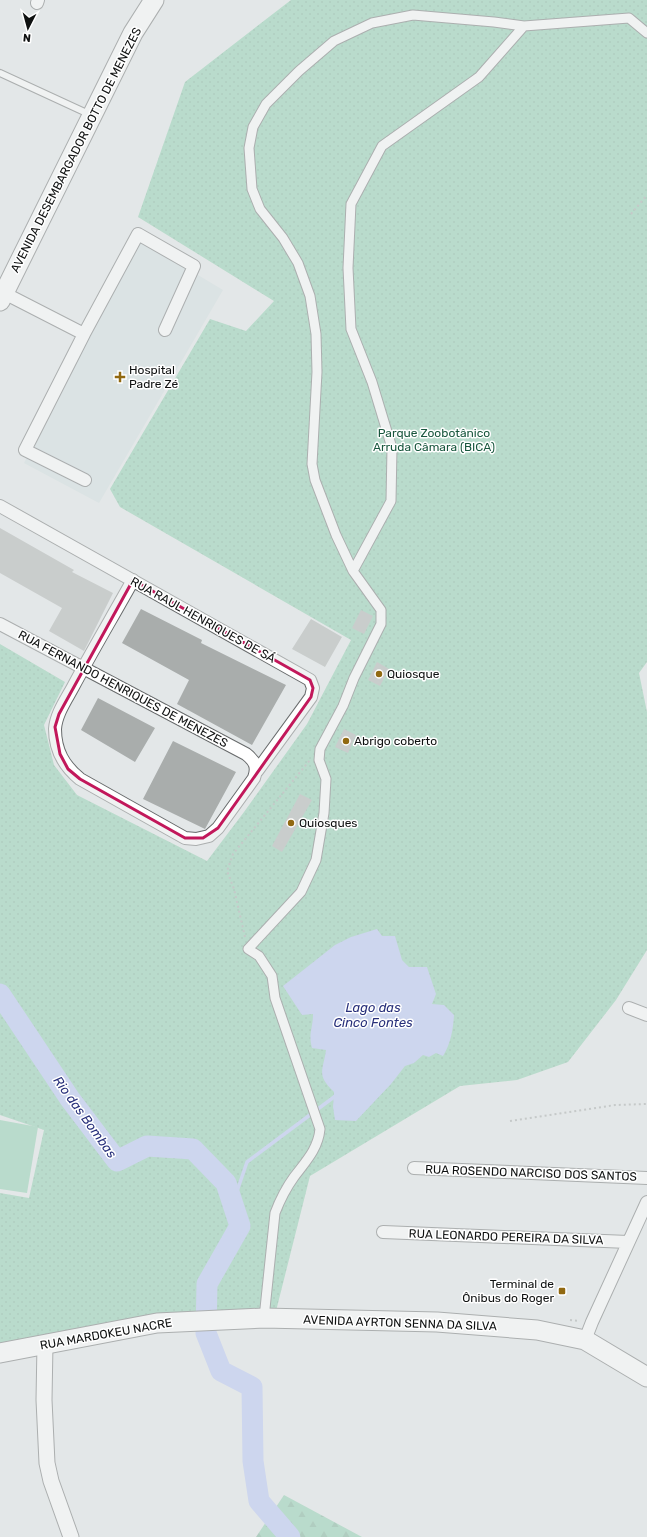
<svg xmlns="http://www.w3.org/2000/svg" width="647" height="1537" font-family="Rubik,sans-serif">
	<defs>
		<pattern id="forest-firs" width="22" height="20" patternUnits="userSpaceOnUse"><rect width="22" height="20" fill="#86ccaa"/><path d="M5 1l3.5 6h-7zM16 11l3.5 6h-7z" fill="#72ae91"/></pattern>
		<pattern id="park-dots" width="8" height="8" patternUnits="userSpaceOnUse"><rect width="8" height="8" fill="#86ccaa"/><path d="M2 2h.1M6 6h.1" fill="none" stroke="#72ae91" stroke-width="1.8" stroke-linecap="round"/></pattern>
	</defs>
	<rect width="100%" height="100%" fill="#e3e7e8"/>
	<path fill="#d0dde0" d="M136,238L223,290L99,503L24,463Z"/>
	<path fill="#86ccaa" d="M0,1120L38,1127L27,1193L0,1189Z"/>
	<path fill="url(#forest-firs)" d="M284,1495L362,1537H256Z"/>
	<path fill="url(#park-dots)" d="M291,0H647V662L639,673L647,712V950L616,1000L568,1062L517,1080L460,1086L310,1176L273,1323L174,1319L0,1350V1193L29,1198L44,1130L0,1115V644L65,682L44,725L54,765L77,795L207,861L244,812L307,724L351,640L120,507L110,489L210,319L246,331L274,301L138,217L185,82Z"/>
	<path fill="#b2c0f5" d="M377,929L382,936H395L402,960L409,967H427L436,994L432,1004L444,1005L454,1015C453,1030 451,1043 443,1056L436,1053L429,1057L423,1055L414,1063L405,1066L391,1084L356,1121L335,1120L333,1107L334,1092C316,1075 323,1071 326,1050L312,1048C308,1034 313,1028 313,1014L302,1015L283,986L335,945L351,937Z"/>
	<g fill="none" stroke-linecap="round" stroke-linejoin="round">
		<path stroke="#b2c0f5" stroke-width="3.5" d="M233,1203L247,1162L338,1094"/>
		<path stroke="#b2c0f5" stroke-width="21" d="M0,994L70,1099L117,1161L147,1146L193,1149L226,1183L240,1226L207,1284L206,1333L221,1371L252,1387L253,1461L259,1501L290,1537"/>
	</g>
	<path fill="#a9adac" d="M0,528L74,570L72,572L113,593L84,651L49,631L62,608L0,573Z
		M141,609L202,640L201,643L286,685L252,745L177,704L189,680L122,643Z
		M361,610L373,616L364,634L352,628Z
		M311,619L342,637L325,667L292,649Z
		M377,662L389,669L380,686L368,680Z
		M98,698L155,728L135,762L81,730Z
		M344,729L356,735L348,753L335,747Z
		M173,741L236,772L205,829L143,799Z
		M300,794L312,800L282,852L272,846Z"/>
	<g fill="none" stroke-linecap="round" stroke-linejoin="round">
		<defs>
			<path id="service" d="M0,73L91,115"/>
			<path id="pedestrian" d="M353,571L391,501L392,448L372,382L351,329L348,268L351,204L382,146L479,77L524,26
				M264,1318L275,1213C280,1200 286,1188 294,1177C306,1161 318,1149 320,1129L275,998L272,976L259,956L248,949L301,892L316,860L324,813L326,779L319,760L320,749L343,706L354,678L381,624V610L353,571L336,535L315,480L312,464L317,372L316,334L310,296L298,263L283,238L260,209L252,189L249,148L253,127L266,104L299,71L334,41L372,23L413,15L494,22L524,26L629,18L647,33"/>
			<path id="minor" d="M37,3L38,0
				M4,293L84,334L25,450L85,480
				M84,334L138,234L194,266L165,330
				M0,506L310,680L313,688L311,697L257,771
				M0,624L246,754C255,761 258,767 254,778L218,828L209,836L196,839L185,838L80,779C64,766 55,751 55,729C56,714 66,700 73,687C92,651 113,616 133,580
				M629,1008L647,1015
				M414,1168L647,1178
				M383,1232L628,1242
				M585,1340L592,1322L647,1202"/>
			<path id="tertiary" d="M45,1344L44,1400L47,1463L51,1481L71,1537"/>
			<path id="primary" d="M0,301L133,33L154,0
				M0,1353L157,1323L264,1318L437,1322L537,1330L585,1340L647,1377"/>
		</defs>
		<use href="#service" stroke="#686b6c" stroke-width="8"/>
		<use href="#pedestrian" stroke="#686b6c" stroke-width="11"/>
		<use href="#minor" stroke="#686b6c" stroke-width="14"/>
		<use href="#tertiary" stroke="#686b6c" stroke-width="17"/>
		<use href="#primary" stroke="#686b6c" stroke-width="21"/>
		<path stroke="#a0a4a4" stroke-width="2" stroke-dasharray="2 3" stroke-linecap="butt" d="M631,214L647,195
			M245,937L234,889L227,871L233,854L310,760
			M510,1121L615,1105L647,1104
			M570,1320L580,1321"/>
		<use href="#service" stroke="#fff" stroke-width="6"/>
		<use href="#pedestrian" stroke="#fff" stroke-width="9"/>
		<use href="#minor" stroke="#fff" stroke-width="12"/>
		<use href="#tertiary" stroke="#fff" stroke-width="15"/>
		<use href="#primary" stroke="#fff" stroke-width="19"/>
	</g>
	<path d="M0 0H647V1537H0ZM133,580L310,680L313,688L311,697L218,828L203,838H185L80,779L68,769L60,754L55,727L59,714Z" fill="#e3e7e8" fill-opacity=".55" fill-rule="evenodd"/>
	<path fill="none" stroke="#c2185b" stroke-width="3" stroke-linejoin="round" d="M133,580L310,680L313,688L311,697L218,828L203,838H185L80,779L68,769L60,754L55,727L59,714Z"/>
	<g fill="#916911" stroke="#fff" stroke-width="1.5">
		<path d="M118 371h4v4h4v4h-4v4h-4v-4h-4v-4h4z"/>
		<circle cx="379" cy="674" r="4"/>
		<circle cx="346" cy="741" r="4"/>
		<circle cx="291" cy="823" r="4"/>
		<rect x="558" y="1287" width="8" height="8" rx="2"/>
	</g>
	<g text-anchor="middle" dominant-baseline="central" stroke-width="3" stroke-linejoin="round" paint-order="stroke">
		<g font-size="12" fill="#0f1111" stroke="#fff">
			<text transform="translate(76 150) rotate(-63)">AVENIDA DESEMBARGADOR BOTTO DE MENEZES</text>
			<text transform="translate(203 620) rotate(29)">RUA RAUL HENRIQUES DE SÁ</text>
			<text transform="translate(123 689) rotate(28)">RUA FERNANDO HENRIQUES DE MENEZES</text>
			<text transform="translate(531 1173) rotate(2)">RUA ROSENDO NARCISO DOS SANTOS</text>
			<text transform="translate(506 1237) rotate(2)">RUA LEONARDO PEREIRA DA SILVA</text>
			<text transform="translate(400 1323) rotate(2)">AVENIDA AYRTON SENNA DA SILVA</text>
			<text transform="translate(106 1334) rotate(-10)">RUA MARDOKEU NACRE</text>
		</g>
		<g font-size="12" fill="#0f1111" stroke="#fff" text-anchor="start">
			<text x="129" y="370">Hospital<tspan x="129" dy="14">Padre Zé</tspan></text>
			<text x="387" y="674">Quiosque</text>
			<text x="354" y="741">Abrigo coberto</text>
			<text x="299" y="823">Quiosques</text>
			<text x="554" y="1284" text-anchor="end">Terminal de<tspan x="554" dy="14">Ônibus do Roger</tspan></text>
		</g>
		<g font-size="12" fill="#18563d" stroke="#fff">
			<text x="434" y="433">Parque Zoobotânico<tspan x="434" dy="14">Arruda Câmara (BICA)</tspan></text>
		</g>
		<g font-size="13" font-style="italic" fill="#272f7a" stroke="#fff">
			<text x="373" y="1007">Lago das<tspan x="373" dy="15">Cinco Fontes</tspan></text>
			<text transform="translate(85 1117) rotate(54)">Rio das Bombas</text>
		</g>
	</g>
	<g transform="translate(28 28) rotate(186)" stroke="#ffffff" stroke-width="3" paint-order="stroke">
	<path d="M0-3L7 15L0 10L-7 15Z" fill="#0f1111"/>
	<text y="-6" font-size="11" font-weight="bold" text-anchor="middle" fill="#0f1111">N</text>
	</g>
</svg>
